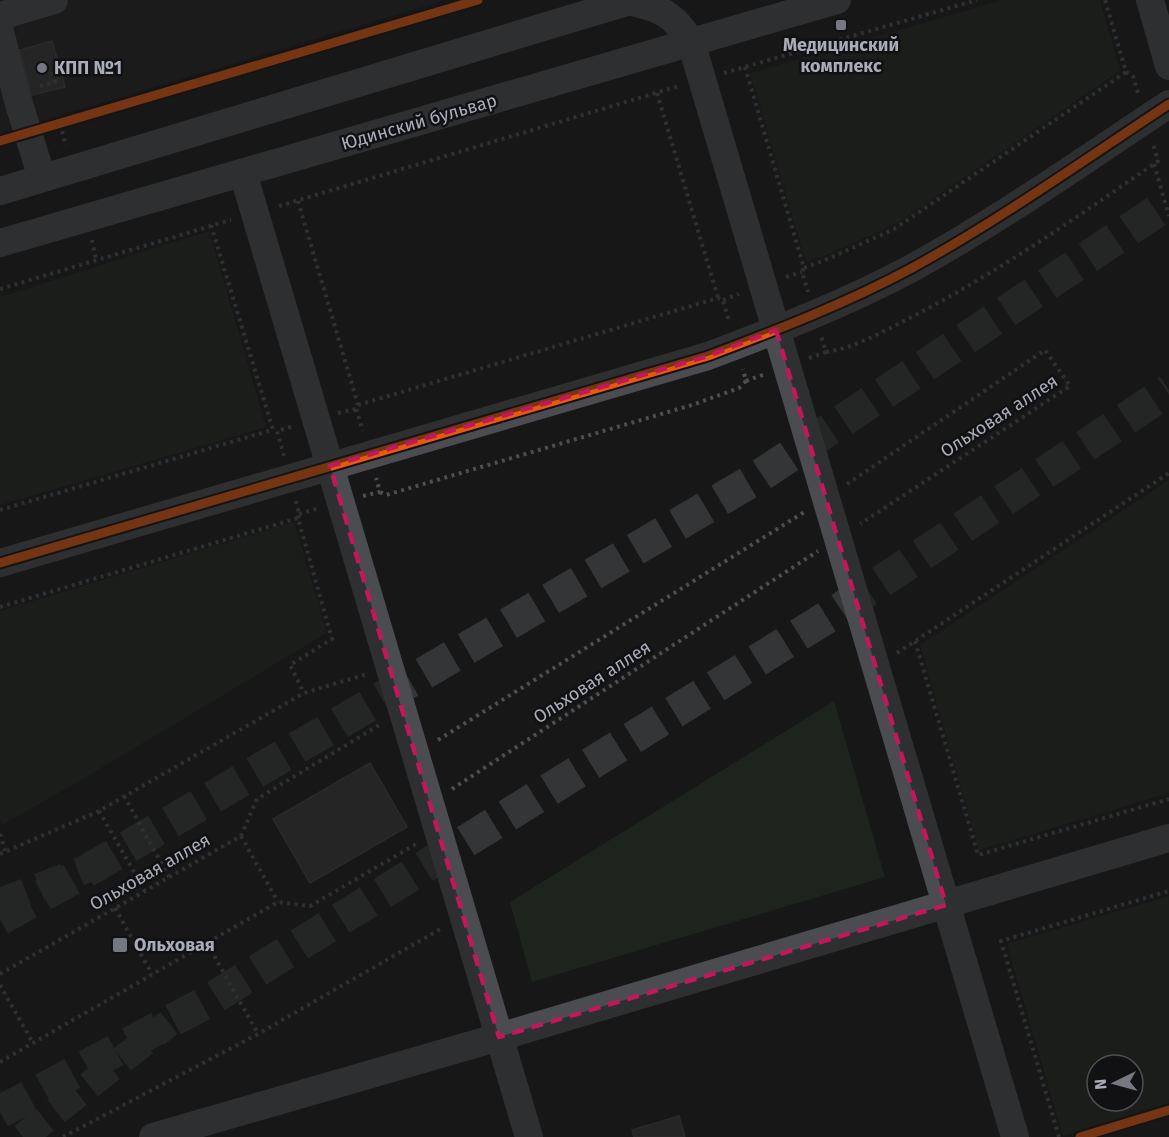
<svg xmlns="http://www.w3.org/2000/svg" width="1169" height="1137" font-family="'Fira Sans',sans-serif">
	<rect width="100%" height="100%" fill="#171717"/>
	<path fill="#212123" d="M0,0H445L0,133Z"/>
	<path fill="#1d241e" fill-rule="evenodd" d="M1003,0H1100L1120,71L897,223L832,253L806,262L750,73Z
		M209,231L266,427L0,505V297Z
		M1169,480V793L979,850L920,645Z
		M294,522L327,633L74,784L2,825L0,818V611Z
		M834,701L885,877L532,982L510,902Z
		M1169,896V1104L1063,1136L1007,944ZM1097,1065H1133V1101H1097Z"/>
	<path fill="#353536" stroke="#3f4043" stroke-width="1.5" d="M52,41L65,87L32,95L20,50Z
		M370,763L407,827L310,883L273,819Z
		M679,1116L685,1137H634L632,1130Z"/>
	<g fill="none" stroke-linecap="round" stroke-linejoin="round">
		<path stroke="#343537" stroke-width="28" stroke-dasharray="28 14" stroke-linecap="butt" d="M0,902L97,865
			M23,1137L169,1023"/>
		<path stroke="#343537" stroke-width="33" stroke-dasharray="33 16" stroke-linecap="butt" d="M0,919L97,865L755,479L1169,203
			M0,1112L205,1003L837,611L1169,390"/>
		<path stroke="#4d4e52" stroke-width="4" stroke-dasharray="3 4.5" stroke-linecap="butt" d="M745,67L804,268L802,272L808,292
			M1126,72L1133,76L1139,97
			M724,73L977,0
			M40,86L55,82L52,70
			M657,93L718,298
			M60,124L66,146
			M1154,164L1169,216
			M298,201L358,405L356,409L338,413
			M279,206L679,86
			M211,225L273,430
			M92,240L96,260
			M804,268L830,258L894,229L1126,72L1105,0
			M786,277L802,272
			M0,289L231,220
			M723,300L739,294
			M826,352C854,348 880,333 906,320C994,275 1076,218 1158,161L1153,144
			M809,358L826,352L821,336
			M746,381L765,374
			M358,405L718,298L723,300L729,321
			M356,409L363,431
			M284,456L277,431L294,426
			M847,484L1045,350L1070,386L860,524
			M380,492L386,495L692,405L739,388L746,381L743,369
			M363,496L380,492L376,478
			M296,501L299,514L298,518
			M0,510L272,430
			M299,514L319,508
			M0,607L298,518L332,639L290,665L304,693
			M915,641L978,855L1169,799
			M897,653L1169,473
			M438,740L806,511
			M452,789L818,551
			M124,796L169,877
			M99,811L145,891
			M0,834L5,851
			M241,836L278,902
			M0,854L99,811L304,693L367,674
			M115,908L152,974
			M207,943L258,1034
			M0,974L241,836L257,799L381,724
			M0,985L33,1043
			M0,1062L278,902L310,906L418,843
			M63,1137L258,1034L442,928
			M1059,1137L1001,941L1169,891"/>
		<path stroke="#4b4c50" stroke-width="28" d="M1150,0L1169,66
			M629,1C660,8 674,14 691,42L1015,1137
			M0,16L54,0
			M0,32L19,104L42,178
			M243,173L529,1137
			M0,191L633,0
			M0,243L837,0
			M0,563L708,356C777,330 847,303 912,268C1001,219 1084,160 1169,104
			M153,1137L499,1037L1169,838"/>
		<defs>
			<path id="cycleway" d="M0,141L478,0
				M0,563L708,356C777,330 847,303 912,268C1001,219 1084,160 1169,104
				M1080,1137L1169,1110"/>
		</defs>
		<use href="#cycleway" stroke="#111113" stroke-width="13"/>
		<use href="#cycleway" stroke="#e8590c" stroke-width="9"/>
	</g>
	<path d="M0 0H1169V1137H0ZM776,330L946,905L499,1037L330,466L708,356Z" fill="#171717" fill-opacity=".55" fill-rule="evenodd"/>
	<path fill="none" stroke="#c2185b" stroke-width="4.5" stroke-dasharray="12 8" stroke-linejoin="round" d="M776,330L946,905L499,1037L330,466L708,356Z"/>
	<g fill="#757880" stroke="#111113" stroke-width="2">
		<rect x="835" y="19" width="12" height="12" rx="3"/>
		<circle cx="42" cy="68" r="6"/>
		<rect x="112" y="937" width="16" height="16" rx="3"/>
	</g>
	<g text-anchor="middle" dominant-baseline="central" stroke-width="5" stroke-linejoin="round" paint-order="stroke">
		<g font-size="18" font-weight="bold" fill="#a8adb8" stroke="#111113" text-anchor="start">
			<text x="841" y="45" text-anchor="middle">Медицинский<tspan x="841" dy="21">комплекс</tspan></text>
			<text x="54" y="68">КПП №1</text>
			<text x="134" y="945">Ольховая</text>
		</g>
		<g font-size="18" fill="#a8adb8" stroke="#111113">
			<text transform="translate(419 122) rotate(-16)">Юдинский бульвар</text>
			<text transform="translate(999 416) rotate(-33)">Ольховая аллея</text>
			<text transform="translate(592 682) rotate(-33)">Ольховая аллея</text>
			<text transform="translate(150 872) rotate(-30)">Ольховая аллея</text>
		</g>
	</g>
	<g transform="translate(1115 1083) rotate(265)"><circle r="28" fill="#111113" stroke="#4d4f55" stroke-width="1.5"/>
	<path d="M0-4.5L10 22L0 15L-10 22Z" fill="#757880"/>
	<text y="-9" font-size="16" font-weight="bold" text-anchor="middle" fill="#a8adb8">N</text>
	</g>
</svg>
